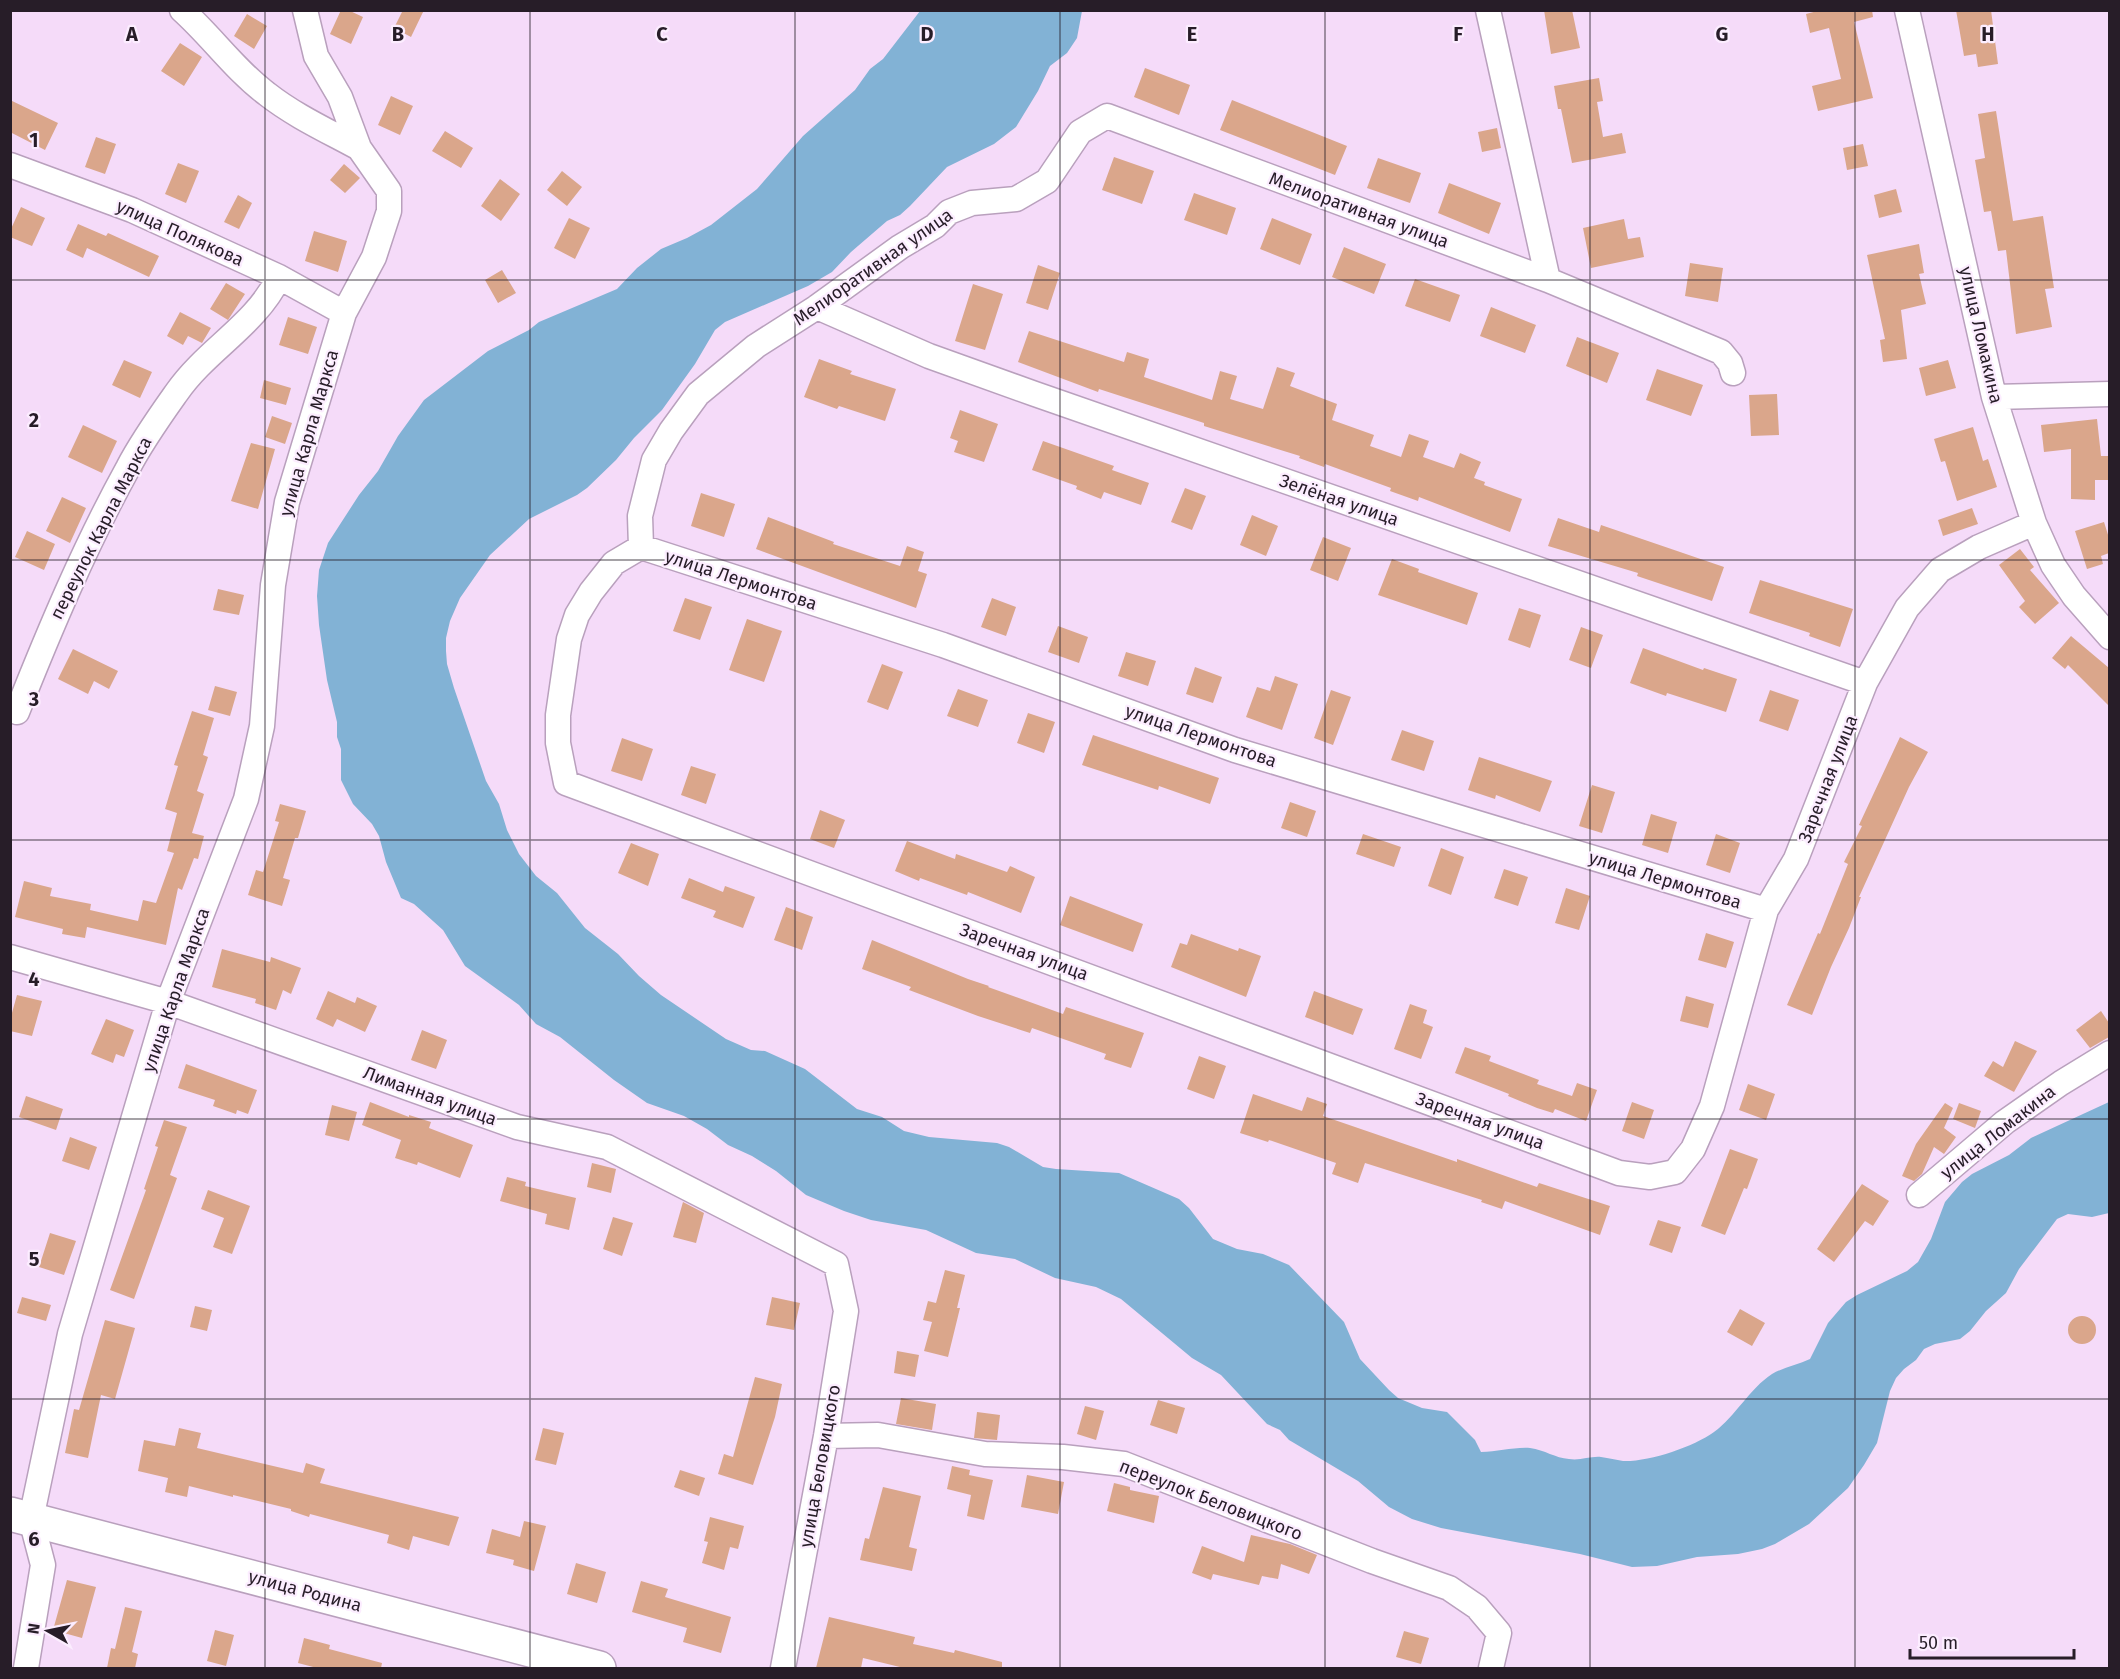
<svg xmlns="http://www.w3.org/2000/svg" width="2120" height="1679" font-family="'Fira Sans',sans-serif">
	<rect width="100%" height="100%" fill="#f5dbf9"/>
	<path fill="#82b2d5" d="M920,11H1082L1077,38L1067,53L1050,66L1038,91L1016,127L994,144L947,167L910,206L900,215L887,221L851,252L832,272L808,286L725,322L715,330L695,364L662,410L634,438L616,460L587,488L577,495L529,519L490,555L460,598L450,621L446,638V651L447,664L454,688L486,781L499,804L507,830L519,854L536,876L557,893L585,928L618,954L639,976L661,995L726,1039L751,1050L765,1051L805,1069L857,1109L882,1117L904,1131L929,1137L997,1143L1009,1147L1043,1167L1056,1169L1119,1173L1179,1199L1189,1208L1213,1239L1237,1249L1263,1254L1289,1265L1344,1322L1360,1359L1389,1390L1398,1398L1422,1408L1447,1412L1475,1440L1481,1452C1498,1452 1513,1447 1530,1448C1545,1450 1555,1458 1569,1459C1580,1461 1590,1456 1601,1457C1609,1458 1616,1460 1623,1461C1649,1462 1693,1447 1714,1432C1736,1416 1749,1389 1772,1374C1784,1367 1798,1365 1810,1359L1828,1323L1846,1302L1857,1295L1907,1271L1918,1262L1931,1239L1945,1202L1962,1182L1972,1174L2009,1155L2031,1138L2109,1102V1213L2092,1217L2068,1214L2057,1219L2019,1269L2006,1293L1986,1311L1970,1331L1960,1339L1935,1344L1924,1349L1916,1360L1904,1369L1896,1378L1890,1391L1877,1443L1864,1465L1848,1488L1809,1524L1775,1544L1762,1549L1738,1554L1697,1557L1657,1566L1632,1567L1580,1554L1441,1528L1412,1519L1389,1507L1358,1481L1289,1440L1280,1430L1267,1424L1221,1375L1192,1358L1121,1299L1096,1287L1055,1278L1015,1259L976,1253L926,1230L871,1220L844,1211L806,1195L776,1171L752,1156L728,1145L707,1129L684,1116L647,1103L614,1080L560,1037L536,1024L519,1005L465,966L443,930L414,904L401,898L386,862L379,836L372,824L353,804L341,780V749L337,737V722L327,680L319,625L317,596L319,570L328,543L359,495L378,471L398,436L424,400L488,351L529,330L539,322L617,289L637,268L661,249L687,238L711,225L757,189L803,136L855,90L870,69L883,59Z"/>
	<path fill="#daa68b" d="M341,10H348L363,17L351,44L330,34Z
		M403,10H424L411,37L394,28Z
		M1544,10H1572L1580,48L1551,54Z
		M1821,10H1872L1873,17L1854,22L1873,98L1818,111L1812,86L1841,79L1829,28L1810,33L1806,14Z
		M1956,10H1991L1998,64L1978,67L1976,54L1964,56Z
		M247,14L267,26L254,49L234,36Z
		M180,43L202,57L184,86L161,71Z
		M1145,68L1190,85L1179,115L1134,97Z
		M1599,78L1603,101L1597,102L1603,137L1622,133L1626,153L1572,163L1561,109H1558L1554,86Z
		M391,96L413,106L400,135L378,125Z
		M10,100L58,123L45,150L10,132Z
		M1232,100L1347,146L1335,175L1220,130Z
		M1996,111L2013,221L2043,216L2054,288L2045,289L2052,327L2016,334L2006,250L1998,251L1991,211L1984,212L1975,160L1985,158L1978,114Z
		M1497,128L1501,148L1482,152L1478,132Z
		M445,131L473,148L461,168L432,151Z
		M96,137L116,144L105,174L85,167Z
		M1863,144L1868,166L1847,170L1843,148Z
		M1114,157L1154,171L1142,204L1102,190Z
		M1378,158L1421,173L1410,203L1367,188Z
		M178,163L199,171L186,203L165,194Z
		M344,164L360,178L345,193L330,180Z
		M562,171L582,187L567,206L547,190Z
		M500,179L520,194L501,221L481,206Z
		M1449,183L1501,203L1489,234L1438,213Z
		M1896,189L1902,212L1879,218L1874,195Z
		M1194,193L1236,208L1227,235L1184,220Z
		M238,195L252,203L239,229L224,222Z
		M21,207L45,218L32,246L10,237V231Z
		M569,218L590,228L575,259L554,248Z
		M1272,218L1312,234L1300,265L1260,249Z
		M1624,219L1628,239L1640,237L1644,257L1591,268L1583,228Z
		M78,224L106,236L108,233L159,256L149,277L87,248L83,258L66,250Z
		M314,231L347,241L338,272L305,261Z
		M1919,244L1924,273L1919,274L1926,304L1901,310L1907,359L1883,362L1880,340L1885,339L1867,255Z
		M1344,247L1386,264L1374,294L1332,277Z
		M1690,263L1723,268L1718,302L1685,296Z
		M1038,265L1060,273L1048,310L1026,303Z
		M502,270L516,293L498,303L485,280Z
		M1415,279L1460,295L1450,322L1405,306Z
		M226,283L245,294L228,320L210,309Z
		M973,284L1003,294L985,350L955,341Z
		M1491,307L1536,325L1525,353L1480,336Z
		M180,312L211,328L202,343L188,336L183,345L167,336Z
		M288,317L317,327L308,354L279,345Z
		M1029,331L1124,362L1127,352L1149,359L1144,377L1212,400L1220,371L1237,376L1230,399L1263,409L1277,367L1295,373L1290,386L1337,404L1332,420L1374,435L1370,446L1401,457L1409,434L1429,441L1423,457L1454,468L1460,453L1481,462L1474,478L1485,482L1484,485L1522,499L1510,532L1419,497L1418,501L1390,491L1391,488L1325,464L1324,467L1299,458L1300,456L1204,426V423L1099,389L1098,392L1018,362Z
		M1577,337L1619,353L1607,383L1566,366Z
		M819,359L852,371L850,374L896,389L885,421L839,406L837,409L804,397Z
		M124,360L152,372L140,398L112,385Z
		M1948,360L1956,388L1926,396L1919,368Z
		M1657,369L1703,385L1691,416L1646,400Z
		M264,380L291,388L286,405L260,398Z
		M1777,394L1779,435L1751,436L1749,395Z
		M960,410L998,424L984,462L954,452L958,441L950,438Z
		M272,416L292,423L285,444L265,437Z
		M2097,419L2101,456H2109V480H2095V500L2071,499V449L2044,452L2041,425Z
		M83,425L117,441L102,473L68,457Z
		M1973,427L1983,461L1988,459L1997,487L1957,501L1945,461L1941,462L1934,439Z
		M1043,441L1114,466L1112,470L1149,483L1141,505L1104,492L1101,499L1076,489L1077,486L1032,470Z
		M251,443L275,449L258,509L231,501Z
		M1185,488L1206,496L1192,530L1171,522Z
		M701,493L735,504L724,537L691,526Z
		M62,497L86,508L70,543L46,531Z
		M1972,508L1978,524L1943,536L1938,520Z
		M1252,515L1278,526L1266,556L1240,545Z
		M768,517L834,542L833,544L900,566L907,546L924,552L918,571L927,574L916,608L756,549Z
		M1558,518L1599,532L1601,525L1724,567L1712,601L1637,576L1638,573L1548,546Z
		M2104,522L2109,538V553L2101,556L2103,564L2087,569L2075,531Z
		M27,531L55,544L44,570L15,557Z
		M1323,537L1351,548L1338,581L1310,570Z
		M2020,549L2034,567L2030,570L2059,603L2035,624L2019,607L2025,601L1999,565Z
		M1392,559L1419,569L1418,572L1478,593L1467,625L1378,595Z
		M1760,580L1853,609L1840,647L1809,636L1810,633L1749,613Z
		M218,589L244,595L239,615L213,610Z
		M685,598L712,607L700,640L673,631Z
		M992,598L1016,607L1006,636L981,627Z
		M1519,608L1541,615L1530,648L1508,640Z
		M747,619L782,631L764,682L729,670Z
		M1058,626L1088,637L1079,663L1048,652Z
		M1581,627L1603,635L1591,668L1569,660Z
		M2071,636L2109,668V706L2068,665L2065,669L2052,658Z
		M1643,648L1703,670L1704,668L1737,679L1726,712L1667,693L1666,696L1630,683Z
		M73,649L118,671L109,689L94,681L88,694L58,679Z
		M1126,652L1156,661L1148,686L1118,676Z
		M882,664L903,672L888,710L867,702Z
		M1195,667L1222,677L1213,703L1186,694Z
		M1275,676L1298,684L1282,730L1246,717L1257,687L1270,691Z
		M215,686L237,692L230,716L208,710Z
		M958,689L988,700L978,727L947,716Z
		M1331,690L1351,697L1333,745L1314,738Z
		M1770,690L1799,700L1788,731L1759,721Z
		M192,711L214,718L203,755L208,757L197,791L204,794L192,833L204,836L198,859L194,858L182,890L178,888L166,945L87,927L85,938L62,934L63,929L15,917L24,881L52,888L50,896L91,904L90,910L138,921L143,900L156,903L174,853L167,851L177,813L165,809L178,766L174,765Z
		M1028,713L1055,722L1044,753L1017,743Z
		M1402,730L1434,741L1424,771L1391,760Z
		M1093,735L1219,778L1210,804L1159,786L1158,790L1082,765Z
		M1900,737L1928,752L1909,787L1859,897H1861L1849,928L1831,967L1812,1015L1787,1005L1818,933L1820,934L1848,864L1844,862L1862,826L1859,825Z
		M622,738L653,749L642,781L611,771Z
		M1479,757L1552,781L1540,812L1496,795L1495,799L1468,790Z
		M691,766L716,774L706,804L681,795Z
		M1592,785L1615,792L1602,833L1579,826Z
		M1290,802L1316,811L1307,837L1281,828Z
		M280,804L306,811L298,838H295L283,878L290,880L282,906L248,895L256,870L263,872L279,822L275,821Z
		M820,810L845,820L834,848L810,839Z
		M1651,814L1677,822L1668,853L1642,845Z
		M1363,834L1401,847L1394,867L1356,854Z
		M1716,834L1740,843L1730,873L1706,865Z
		M907,841L955,859L956,854L1007,872L1010,866L1035,877L1021,913L968,892L967,895L920,878L919,881L895,871Z
		M631,843L659,854L648,886L618,873Z
		M1441,848L1464,857L1451,895L1428,886Z
		M1504,869L1528,877L1518,906L1494,898Z
		M689,878L723,892L725,886L755,897L743,928L713,917L716,911L681,898Z
		M1566,888L1590,896L1579,930L1555,923Z
		M1070,896L1143,924L1133,952L1060,925Z
		M786,907L813,917L802,950L774,940Z
		M1706,933L1734,942L1726,968L1698,960Z
		M1191,934L1238,951L1239,948L1261,956L1246,997L1171,967L1180,943L1187,945Z
		M872,940L968,979L989,986L988,987L1063,1014L1066,1007L1144,1033L1131,1068L1104,1059L1106,1054L1032,1028L1030,1033L978,1016L909,990L911,987L862,969Z
		M222,949L270,962L271,957L301,968L291,994L283,990L276,1010L255,1003L256,999L212,987Z
		M328,991L355,1003L357,997L377,1006L365,1032L337,1019L333,1027L316,1019Z
		M1314,991L1363,1009L1353,1035L1305,1017Z
		M17,995L42,1001L32,1036L10,1031V1020Z
		M1686,996L1714,1004L1708,1028L1680,1021Z
		M1410,1004L1427,1010L1423,1023L1433,1027L1421,1059L1394,1049Z
		M2101,1011L2109,1023V1037L2090,1048L2076,1030Z
		M106,1019L134,1030L124,1057L116,1054L113,1063L91,1054Z
		M422,1030L447,1040L436,1069L411,1060Z
		M2015,1041L2037,1051L2014,1092L1984,1076L1993,1061L2003,1067Z
		M1465,1047L1491,1056L1489,1061L1539,1080L1537,1084L1572,1096L1577,1083L1597,1090L1586,1121L1555,1109L1553,1113L1537,1108L1508,1096L1509,1094L1455,1073Z
		M1199,1056L1226,1066L1214,1099L1187,1089Z
		M186,1064L257,1090L248,1114L237,1110L236,1114L213,1106L215,1100L178,1088Z
		M1748,1084L1775,1094L1766,1120L1739,1110Z
		M1253,1094L1302,1111L1307,1097L1327,1104L1323,1116L1457,1162V1159L1537,1187L1539,1183L1610,1206L1600,1235L1505,1201L1502,1209L1481,1202L1482,1200L1365,1163L1358,1183L1332,1174L1336,1163L1269,1140L1268,1142L1240,1133Z
		M26,1096L63,1109L56,1130L19,1117Z
		M370,1102L409,1117V1115L431,1122L429,1128L473,1145L460,1178L418,1162L417,1165L395,1158L401,1140L362,1125Z
		M1632,1102L1654,1110L1644,1139L1622,1131Z
		M1945,1103L1953,1108L1944,1128L1956,1137L1944,1154L1934,1147L1922,1174L1914,1181L1902,1176L1916,1144Z
		M1959,1103L1981,1111L1975,1128L1953,1119Z
		M332,1105L357,1112L349,1141L325,1135Z
		M164,1120L187,1127L170,1175L177,1178L134,1299L110,1290L146,1190L144,1189L158,1147L155,1146Z
		M70,1137L97,1147L89,1170L62,1161Z
		M1730,1149L1758,1159L1747,1189L1744,1188L1725,1235L1701,1226Z
		M592,1163L616,1169L611,1193L587,1187Z
		M507,1177L526,1182L525,1186L576,1198L569,1230L545,1224L547,1214L500,1201Z
		M1862,1184L1889,1201L1873,1226L1865,1221L1834,1262L1817,1249Z
		M208,1190L250,1206L232,1254L213,1247L224,1218L201,1209Z
		M683,1202L704,1213L696,1243L673,1237Z
		M613,1217L633,1223L622,1256L603,1249Z
		M1658,1220L1681,1227L1672,1253L1649,1245Z
		M50,1233L76,1241L64,1275L39,1267Z
		M945,1270L965,1275L957,1308H960L948,1357L924,1351L932,1322L923,1320L928,1301L936,1303Z
		M22,1297L51,1305L46,1321L17,1313Z
		M772,1297L800,1303L794,1330L766,1325Z
		M195,1306L212,1310L207,1331L190,1327Z
		M1740,1309L1765,1323L1752,1346L1727,1332Z
		M2068 1330a14 14 0 1 1 28 0a14 14 0 1 1-28 0Z
		M105,1320L135,1328L115,1399L101,1395L88,1458L65,1453L74,1409L79,1410Z
		M897,1351L919,1355L915,1377L894,1373Z
		M755,1377L782,1384L775,1417L753,1485L718,1474L724,1454L733,1457Z
		M901,1398L936,1404L932,1430L896,1424Z
		M1158,1400L1185,1408L1177,1434L1150,1425Z
		M1085,1406L1104,1411L1096,1440L1077,1434Z
		M977,1412L1000,1415L997,1440L974,1438Z
		M179,1428L201,1433L197,1448L303,1473L306,1463L325,1469L320,1483L459,1517L449,1546L413,1536L409,1550L387,1543L389,1535L310,1514L309,1517L291,1511V1509L233,1495V1497L189,1486L187,1497L165,1492L168,1478L138,1471L144,1440L175,1446Z
		M543,1428L564,1433L556,1465L535,1460Z
		M952,1466L970,1470L969,1475L993,1480L984,1520L967,1516L971,1495L947,1489Z
		M680,1470L705,1478L699,1496L674,1487Z
		M1027,1475L1064,1482L1058,1514L1021,1507Z
		M1114,1483L1130,1487V1490L1159,1496L1154,1523L1107,1511Z
		M883,1487L921,1496L909,1547L917,1549L912,1571L860,1560L865,1538L869,1539Z
		M710,1517L744,1526L738,1549L730,1547L724,1570L702,1563L708,1542L704,1541Z
		M524,1521L546,1526L534,1571L513,1565L514,1560L486,1553L492,1529L520,1537Z
		M1251,1535L1290,1544L1317,1555L1309,1574L1281,1564L1278,1579L1262,1576L1259,1585L1213,1574L1211,1580L1192,1573L1202,1546L1244,1562Z
		M576,1563L606,1572L597,1603L567,1594Z
		M67,1580L96,1587L82,1638L53,1630Z
		M641,1581L668,1589L665,1597L731,1617L721,1653L683,1642L687,1628L632,1612Z
		M125,1607L142,1611L132,1652L138,1654L135,1668H107L111,1648L115,1649Z
		M829,1617L915,1637L913,1644L954,1653L955,1650L1002,1662V1668H904L863,1658L861,1668H816Z
		M215,1630L234,1635L226,1666L207,1661Z
		M1404,1631L1429,1638L1421,1664L1396,1657Z
		M304,1638L330,1645L329,1649L382,1663L381,1668H317L298,1663Z"/>
	<g fill="none" stroke-linecap="round" stroke-linejoin="round">
		<defs>
			<path id="street" d="M182,10C212,37 235,70 267,94C295,116 328,131 359,148
				M1488,10L1548,280L1107,116L1080,132L1047,181L1016,199L972,203L949,212L935,226L900,247L817,307L756,346L698,394L671,431L654,460L640,516L641,547L614,563L591,592L577,615L569,639L558,715V743L566,783L1619,1173L1650,1177L1675,1172L1693,1149L1712,1106L1766,910L1796,859L1865,683L1907,608L1940,570L1979,547L2034,523
				M1907,10L1994,397L2034,523L2053,565L2074,596L2110,637
				M10,165L132,210L279,277L344,313
				M1548,280L1721,352L1730,363L1733,373
				M817,307L929,356L1035,394L1865,683
				M1994,397L2110,394
				M641,547L943,645L1235,750L1766,910
				M17,712C50,629 85,546 128,468C142,441 160,416 177,392C207,349 256,325 279,277
				M10,957L168,1002L517,1127L607,1147L836,1264L846,1311L826,1436L783,1668
				M1919,1195L2005,1122L2061,1083L2110,1053
				M826,1436L878,1435L985,1454L1063,1457L1124,1464L1372,1561L1449,1588L1477,1607L1499,1633L1491,1668
				M26,1668L43,1565L31,1519L70,1334L168,1002L246,799L262,726L273,585L287,502L344,313L374,257L389,211V191L359,148L340,97L316,56L305,10"/>
			<path id="secondary" d="M10,1514L599,1668"/>
		</defs>
		<use href="#street" stroke="#b9a0bd" stroke-width="27"/>
		<use href="#secondary" stroke="#b9a0bd" stroke-width="36"/>
		<use href="#street" stroke="#fff" stroke-width="24"/>
		<use href="#secondary" stroke="#fff" stroke-width="33"/>
	</g>
	<path fill="none" stroke="#271d28" stroke-width="1.5" stroke-opacity="0.55" d="M265,10V1668M530,10V1668M795,10V1668M1060,10V1668M1325,10V1668M1590,10V1668M1855,10V1668M10,280H2110M10,560H2110M10,840H2110M10,1119H2110M10,1399H2110"/>
	<g text-anchor="middle" dominant-baseline="central" stroke-width="4.5" stroke-linejoin="round" paint-order="stroke">
		<g font-size="18" fill="#271d28" stroke="#fcedff">
			<text transform="translate(1359 210) rotate(20)">Мелиоративная улица</text>
			<text transform="translate(180 233) rotate(24)">улица Полякова</text>
			<text transform="translate(873 267) rotate(-35)">Мелиоративная улица</text>
			<text transform="translate(1981 335) rotate(77)">улица Ломакина</text>
			<text transform="translate(309 433) rotate(-74)">улица Карла Маркса</text>
			<text transform="translate(1339 500) rotate(19)">Зелёная улица</text>
			<text transform="translate(101 528) rotate(-63)">переулок Карла Маркса</text>
			<text transform="translate(741 580) rotate(18)">улица Лермонтова</text>
			<text transform="translate(1201 736) rotate(19)">улица Лермонтова</text>
			<text transform="translate(1828 779) rotate(-69)">Заречная улица</text>
			<text transform="translate(1665 880) rotate(17)">улица Лермонтова</text>
			<text transform="translate(1024 952) rotate(20)">Заречная улица</text>
			<text transform="translate(176 990) rotate(-71)">улица Карла Маркса</text>
			<text transform="translate(430 1096) rotate(20)">Лиманная улица</text>
			<text transform="translate(1480 1121) rotate(20)">Заречная улица</text>
			<text transform="translate(1998 1132) rotate(-38)">улица Ломакина</text>
			<text transform="translate(820 1466) rotate(-80)">улица Беловицкого</text>
			<text transform="translate(1211 1500) rotate(21)">переулок Беловицкого</text>
			<text transform="translate(305 1591) rotate(15)">улица Родина</text>
		</g>
	</g>
	<g font-size="20" text-anchor="middle" font-weight="bold" fill="#271d28" stroke="#fcedff" stroke-width="4.5" stroke-linejoin="round" paint-order="stroke">
		<text x="132" y="41">A</text>
		<text x="398" y="41">B</text>
		<text x="662" y="41">C</text>
		<text x="927" y="41">D</text>
		<text x="1192" y="41">E</text>
		<text x="1458" y="41">F</text>
		<text x="1722" y="41">G</text>
		<text x="1988" y="41">H</text>
		<text x="34" y="147">1</text>
		<text x="34" y="427">2</text>
		<text x="34" y="706">3</text>
		<text x="34" y="986">4</text>
		<text x="34" y="1266">5</text>
		<text x="34" y="1546">6</text>
	</g>
	<rect width="2120" height="1679" fill="none" stroke="#271d28" stroke-width="24"/>
	<g transform="translate(48 1631) rotate(279)" stroke="#fcedff" stroke-width="4.5" paint-order="stroke">
	<path d="M0-4.5L10 22L0 15L-10 22Z" fill="#271d28"/>
	<text y="-9" font-size="16" font-weight="bold" text-anchor="middle" fill="#271d28">N</text>
	</g>
	<path d="M1910 1649v9h164v-9" fill="none" stroke="#271d28" stroke-width="3"/>
	<text x="1919" y="1649" font-size="18" fill="#271d28" stroke="#fcedff" stroke-width="4.5" paint-order="stroke">50 m</text>
</svg>
